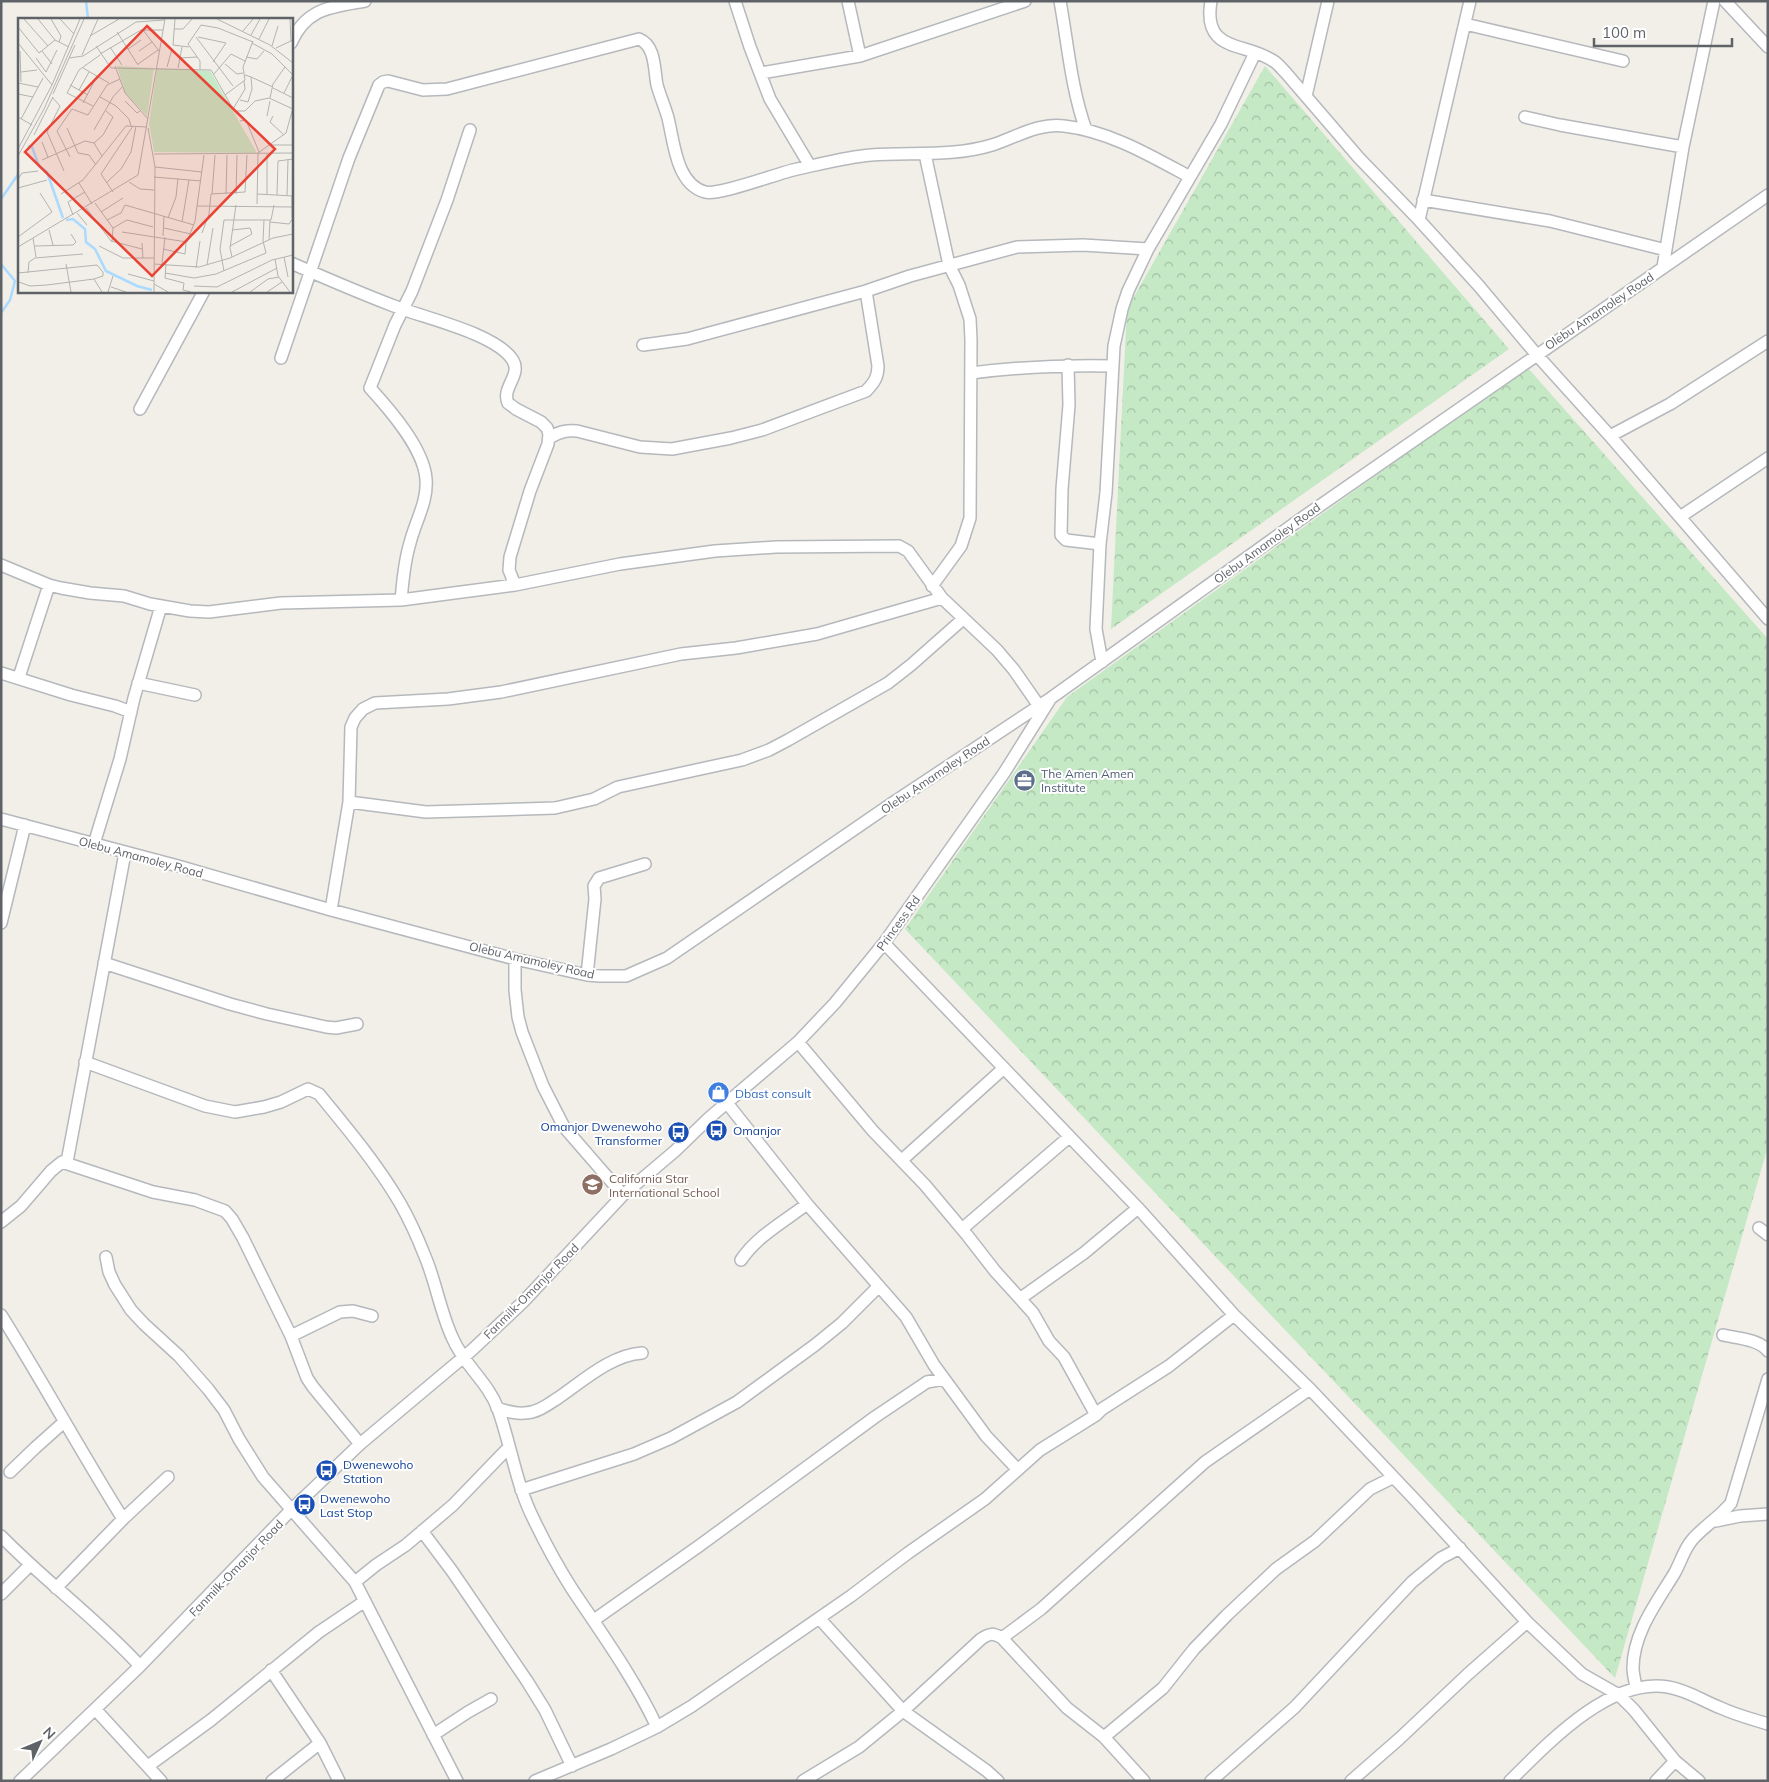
<svg xmlns="http://www.w3.org/2000/svg" width="1769" height="1782" font-family="Mulish,sans-serif">
	<defs>
		<pattern id="forest-crowns" width="20" height="18" patternUnits="userSpaceOnUse" patternTransform="scale(1.25)"><rect width="20" height="18" fill="#c5e8c5"/><path d="M2 6a3 3 0 1 1 6 0M12 15a3 3 0 1 1 6 0" fill="none" stroke="#a3c0a4"/></pattern>
	</defs>
	<rect width="100%" height="100%" fill="#f1efe8"/>
	<path fill="url(#forest-crowns)" d="M1265,66L1509,349L1111,629L1127,309Z
		M1527,367L1768,639V1146L1615,1678L905,929L1067,697Z"/>
	<g fill="none" stroke-linecap="round" stroke-linejoin="round">
		<path stroke="#aadaff" stroke-width="2.5" d="M86,1L88,19
			M1,199L19,173
			M1,264L15,281L10,300L1,313"/>
		<defs>
			<path id="minor" d="M735,1L750,47L770,99L810,166
				M848,1L860,56
				M1060,1C1068,45 1071,88 1086,130
				M1211,1C1202,54 1246,41 1275,62C1279,65 1283,70 1286,73L1359,158L1419,220L1479,286L1536,354L1610,436L1768,619
				M1725,1L1768,47
				M1465,24L1623,61
				M291,43C306,8 331,7 365,1
				M761,73L860,56L1025,1
				M1306,96L1328,1
				M1525,117L1560,125L1683,147
				M925,154L949,265L959,285L970,319L971,340L970,518L961,546L932,586
				M1423,200L1550,221L1666,250
				M1419,220L1470,1
				M291,263C325,278 360,293 394,306C424,318 494,333 512,359C523,375 501,387 508,403L516,409L541,422L547,428L549,434L548,444L530,491L510,557L509,570L515,585
				M1663,267L1683,147L1714,1
				M643,345L687,339L866,291L910,276L1017,247L1083,245L1148,249
				M281,358L349,158L379,85L383,82L388,81L423,90L447,89L639,39C656,46 654,70 657,85C660,96 665,107 668,118C674,142 676,184 705,192C719,196 778,173 797,169C821,164 846,157 871,155C911,152 953,157 992,145C1014,138 1040,122 1064,126C1109,131 1151,156 1190,177
				M1068,365L1069,405L1062,489L1061,535L1066,540L1100,544
				M971,373C1018,367 1065,365 1113,366
				M140,409L204,291
				M1610,436L1670,404L1768,341
				M549,438C559,432 566,430 577,431L640,447L672,449L731,438L762,430L866,391C874,383 878,377 878,366L866,291
				M1680,517L1768,458
				M1,565L49,585L61,588L90,593L124,596L150,604L190,611L209,612L281,603L401,600L515,585L620,564L715,551L776,547L899,546L908,551L942,598L997,650L1014,670L1039,706
				M401,600C403,580 404,562 410,543C415,522 428,502 426,479C424,449 391,411 370,388L395,325L412,291L447,200L470,130
				M1102,662L1096,629L1100,544L1106,493L1114,346L1122,309L1128,291L1148,249L1221,124L1255,53
				M1,673L71,695L115,706L131,712
				M19,677L49,585
				M138,683L195,695
				M349,802L426,812L555,808L594,799L618,787L742,760L769,750L788,740L888,683L911,665L963,619
				M1,819L178,866L331,910L515,959L587,975L600,976H626L667,958L891,804L1051,698L1305,516L1768,195
				M94,844L120,759L134,698L161,606
				M331,910L349,802L351,727L355,718L363,709L375,703L448,699L501,692L681,654L736,648L817,634L942,598
				M1,923L25,825
				M884,943L1138,1208L1234,1315L1310,1389L1417,1502L1527,1622L1582,1674L1619,1695L1634,1710L1675,1761L1699,1781
				M515,959V990L518,1017L522,1032L543,1086L564,1127L623,1195
				M104,963L230,1004L267,1014L326,1027L336,1028L357,1024
				M587,975L595,899L594,886L599,878L645,864
				M798,1042L873,1131L925,1185L967,1235L995,1271L1033,1313L1049,1341L1064,1357L1096,1415
				M85,1062L205,1106L235,1112L264,1107L281,1102L308,1089L319,1094C347,1128 377,1164 400,1203C409,1219 417,1236 424,1254C436,1281 440,1312 453,1339C464,1365 488,1382 498,1409C511,1445 516,1485 534,1520C545,1543 558,1567 572,1589C602,1634 634,1678 657,1727
				M727,1103L807,1204L906,1317L934,1365L986,1436L1018,1470
				M902,1160L1004,1068
				M67,1162L125,853
				M1,1222L21,1206L51,1171L62,1162L153,1192L195,1200L225,1211L232,1219L243,1238L291,1336L307,1378L313,1387L360,1444
				M1759,1228L1768,1235
				M962,1229L1069,1137
				M106,1257L109,1272L115,1285L131,1310L144,1324L179,1356L208,1389L224,1410L239,1439L263,1477L355,1582L457,1781
				M741,1260C757,1236 785,1221 807,1204
				M1021,1298L1084,1253L1138,1208
				M1,1315C43,1382 81,1452 123,1519
				M1723,1335C1736,1338 1759,1339 1768,1351
				M291,1336L340,1312L353,1311L372,1316
				M497,1408C506,1411 514,1414 524,1413C537,1413 547,1405 558,1398C583,1381 611,1355 642,1353
				M10,1472L35,1448L64,1422
				M521,1490L634,1454L671,1438L737,1402L815,1345L842,1323L879,1286
				M1716,1521L1740,1516L1768,1514
				M422,1531L452,1571L527,1681L545,1710L572,1766
				M1,1536C46,1582 97,1619 140,1666
				M355,1582L376,1565L406,1545L453,1505L509,1447
				M56,1588L123,1519L168,1477
				M1,1594L30,1565
				M819,1618L903,1711L987,1771L998,1781
				M594,1620L699,1546L875,1417L927,1382L944,1379
				M1002,1638L1041,1609L1205,1462L1310,1389
				M271,1670L320,1743L339,1781
				M1636,1687C1635,1681 1633,1674 1633,1668C1633,1633 1657,1602 1674,1574C1681,1562 1683,1551 1692,1540C1704,1526 1720,1517 1731,1503L1768,1379
				M95,1709L161,1781
				M433,1735L468,1712L491,1699
				M1104,1737L1163,1688L1194,1649L1227,1615L1276,1569L1315,1541L1370,1489L1392,1478
				M148,1766L211,1720L319,1632L365,1601
				M20,1781L140,1666L291,1510L360,1444L472,1350L523,1302L623,1195L675,1151L709,1118L798,1042L835,1003L884,943L1004,773L1049,701
				M272,1781L320,1743
				M535,1781L611,1749L657,1727L692,1706L851,1596L908,1553L985,1499L1040,1450L1096,1415L1102,1409L1169,1366L1234,1315
				M803,1781L859,1747L903,1711L981,1639C990,1633 993,1633 1002,1638L1067,1708L1104,1737L1144,1781
				M1211,1781L1295,1707L1412,1582L1441,1558L1460,1548
				M1351,1781L1399,1739L1468,1674L1527,1622
				M1510,1781C1548,1743 1610,1677 1668,1687C1687,1690 1703,1701 1721,1708C1736,1715 1752,1719 1768,1724
				M1656,1781L1675,1761"/>
		</defs>
		<use href="#minor" stroke="#b5b8bc" stroke-width="14"/>
		<use href="#minor" stroke="#fff" stroke-width="11"/>
	</g>
	<defs>
		<symbol id="office-disc" viewBox="-11 -11 22 22"><circle r="9.5" fill="#5c6f8a" stroke="#fff"/><path d="M-6-3h4V-5.5h4V-3h4V5H-6ZM-1-4.5V-3h2v-1.5ZM-6 0V1H6V0Z" fill="#fff"/></symbol>
		<symbol id="shop-disc" viewBox="-11 -11 22 22"><circle r="9.5" fill="#3f7fe0" stroke="#fff"/><path d="M-5-2.5h2.3a2.7 3.5 0 0 1 5.4 0H5L5.5 6h-11ZM-1.5-2.5h3a1.5 2.3 0 0 0-3 0Z" fill="#fff"/></symbol>
		<symbol id="bus-disc" viewBox="-11 -11 22 22"><circle r="9.5" fill="#1a4fb4" stroke="#fff"/><path d="M-5-6H5V4H4V6H2V4H-2V6H-4V4H-5ZM-3.5-4V0h7V-4ZM-3.5 1.2v1.5H-2V1.2ZM2 1.2v1.5H3.5V1.2Z" fill="#fff"/></symbol>
		<symbol id="school-disc" viewBox="-11 -11 22 22"><circle r="9.5" fill="#8d6e63" stroke="#fff"/><path d="M0-5L7-2L0 1L-7-2ZM-4 1L0 2.5L4 1V4Q0 6-4 4Z" fill="#fff"/></symbol>
	</defs>
	<g fill-rule="evenodd">
		<use href="#office-disc" x="1012" y="768" width="25" height="25"/>
		<use href="#shop-disc" x="706" y="1080" width="25" height="25"/>
		<use href="#bus-disc" x="704" y="1118" width="25" height="25"/>
		<use href="#bus-disc" x="666" y="1120" width="25" height="25"/>
		<use href="#school-disc" x="580" y="1172" width="25" height="25"/>
		<use href="#bus-disc" x="314" y="1458" width="25" height="25"/>
		<use href="#bus-disc" x="292" y="1492" width="25" height="25"/>
	</g>
	<g text-anchor="middle" dominant-baseline="central" stroke-width="4" stroke-linejoin="round" paint-order="stroke">
		<g font-size="12" fill="#5f6368" stroke="#fff">
			<text transform="translate(1599 311) rotate(-34)">Olebu Amamoley Road</text>
			<text transform="translate(1267 543) rotate(-36)">Olebu Amamoley Road</text>
			<text transform="translate(935 775) rotate(-34)">Olebu Amamoley Road</text>
			<text transform="translate(141 857) rotate(15)">Olebu Amamoley Road</text>
			<text transform="translate(898 923) rotate(-54)">Princess Rd</text>
			<text transform="translate(532 960) rotate(13)">Olebu Amamoley Road</text>
			<text transform="translate(531 1291) rotate(-45)">Fanmilk-Omanjor Road</text>
			<text transform="translate(236 1568) rotate(-46)">Fanmilk-Omanjor Road</text>
		</g>
		<g font-size="12" fill="#4e5e75" stroke="#fff" text-anchor="start">
			<text x="1041" y="773">The Amen Amen<tspan x="1041" dy="14">Institute</tspan></text>
		</g>
		<g font-size="12" fill="#366cbe" stroke="#fff" text-anchor="start">
			<text x="735" y="1093">Dbast consult</text>
		</g>
		<g font-size="12" fill="#164399" stroke="#fff" text-anchor="start">
			<text x="662" y="1126" text-anchor="end">Omanjor Dwenewoho<tspan x="662" dy="14">Transformer</tspan></text>
			<text x="733" y="1130">Omanjor</text>
			<text x="343" y="1464">Dwenewoho<tspan x="343" dy="14">Station</tspan></text>
			<text x="320" y="1498">Dwenewoho<tspan x="320" dy="14">Last Stop</tspan></text>
		</g>
		<g font-size="12" fill="#785e54" stroke="#fff" text-anchor="start">
			<text x="609" y="1178">California Star<tspan x="609" dy="14">International School</tspan></text>
		</g>
	</g>
	<g transform="translate(18 18)">
		<rect width="275" height="275" fill="#f1efe8"/>
		<path d="M99,48L136,50L129,98L107,75ZM139,50L192,53L239,135L136,134L131,106Z" fill="#c5e8c5"/>
		<path fill="none" stroke="#aadaff" stroke-width="2.5" d="M10,128L14,129L21,148L29,154L45,200M48,202L55,201L67,211L68,224L77,231L88,253L119,268L134,272"/>
		<path fill="none" stroke="#b3b3b1" stroke-width="1" d="M6,1L30,28M20,1L37,22L51,29M33,1L43,18L41,24M42,1L56,16M157,1L155,27L171,29M199,1L252,27L275,45M272,1L273,23M0,9L21,35L37,22M156,11H165L174,1M125,12L141,33M225,13L235,1M99,14L120,47M233,17L242,1M72,18L101,1M178,19L215,68M180,19L208,25L195,44M241,21L251,1M0,25L34,67M234,25L254,36L275,57L266,75M78,28L93,50L193,52L215,91L227,71L226,63M254,28L260,8M92,29L104,47M258,30L275,22M110,31L123,22M2,33L3,64M24,33L34,46M121,33L134,24M82,36L123,12H145M64,37L80,1M228,39L239,41L246,33M18,40L28,54L39,32M51,40L65,38L118,4L146,2M162,40L179,39M120,46L140,32M207,46L219,56L225,55M97,48L107,75L130,101M149,49L154,31M65,50L91,65M160,50L164,29M182,51V43L170,26L183,7L200,10L235,24M3,54L19,52M196,56L213,36L227,43M233,59L255,69M0,65L20,69M52,67L70,77M255,70L275,80M61,72L71,54M0,76L15,79M35,76L57,27M207,77L227,62L225,49L235,23M34,79L42,88L29,114L46,153M82,79L98,88L111,101L113,108M252,80L255,66L267,49M222,82L230,84L234,71L233,59L227,57M107,83L119,95L122,93M65,85L79,58M75,88L49,75L61,52L82,37M216,93H227L237,83L251,80L275,91M249,98L252,83M255,98L252,104L266,117M0,99L14,107M3,101L25,60M222,103L228,102L241,134M49,110L60,135L71,137L78,147M130,110L137,149L136,274M76,112L95,79L104,69M16,117L35,79M24,124L30,139M76,125L85,117L95,99L88,93M254,127H275M0,131L34,67L62,1M136,136L275,135M249,136V176M0,138L26,91L66,1M52,139L39,113L54,91L70,97L89,67L102,61M24,142L67,123L76,125L84,138M137,149L184,154M136,159L183,163M0,161L4,155L20,153M111,164L122,171L136,172M61,165L74,186M88,165L103,151L113,134L118,108M0,170L29,162M95,174L83,156L115,108M43,176L65,162L108,108L129,109M194,176L197,137M208,176L209,137M218,176L219,137M239,176L275,178M259,177L260,143L275,141M269,178L270,141M274,178V200M77,185L95,210L94,224M239,186L240,135L268,115L275,90M179,188L275,189M68,190L93,223L124,231M83,194L105,180M59,195L69,207M55,197L50,184L67,174M150,200L158,179L160,160M89,202L103,195L107,187L176,207M164,204L171,162M252,204L271,206L275,200M95,210L109,202L135,209M146,210L173,216M31,212L35,227M104,214L169,224L177,203L186,137M184,215L191,196L193,176L227,174L229,137M145,218L146,198M0,219L34,194L22,175M15,220L18,239M251,222L252,202M124,225L125,240M17,228L55,227L58,224L53,216M81,228L105,240H136M212,228L234,216L232,210L214,212M0,229L120,157L147,1M145,231L167,236L168,225M214,239L212,230L218,187M266,239L270,259M257,241L260,258L272,274M48,246L53,274M136,246L181,249L212,240L255,220L275,216M144,246L147,219M148,246L147,260L166,265L165,272L173,274M189,247L195,210M178,250L182,223M206,253L202,231L206,202H253L256,187M0,255L79,247L85,254V258L76,261L29,267L12,268L1,264M10,255L11,244L17,240L65,236M147,255L176,260L198,256L248,235L245,223L246,202M110,256L136,263M76,261L84,274M136,266L150,274M176,268L199,269L254,242L275,237M93,269L108,274M90,274L95,258M214,274L259,250M232,274L250,261L261,259M249,274L264,264"/>
		<path fill="#ea4335" fill-opacity="0.15" stroke="#ea4335" stroke-width="2.5" d="M129,8L257,131L134,258L7,134Z"/>
		<rect width="275" height="275" fill="none" stroke="#5f6368" stroke-width="2.5"/>
	</g>
	<rect width="1769" height="1782" fill="none" stroke="#5f6368" stroke-width="5"/>
	<g transform="translate(40 1742) rotate(46)" stroke="#ffffff" stroke-width="4" paint-order="stroke">
	<path d="M0-4L9 19L0 12L-9 19Z" fill="#5f6368"/>
	<text y="-8" font-size="14" font-weight="bold" text-anchor="middle" fill="#5f6368">N</text>
	</g>
	<path d="M1594 38v8h138v-8" fill="none" stroke="#5f6368" stroke-width="2.5"/>
	<text x="1602" y="38" font-size="15" fill="#5f6368" stroke="#ffffff" stroke-width="4" paint-order="stroke">100 m</text>
</svg>
